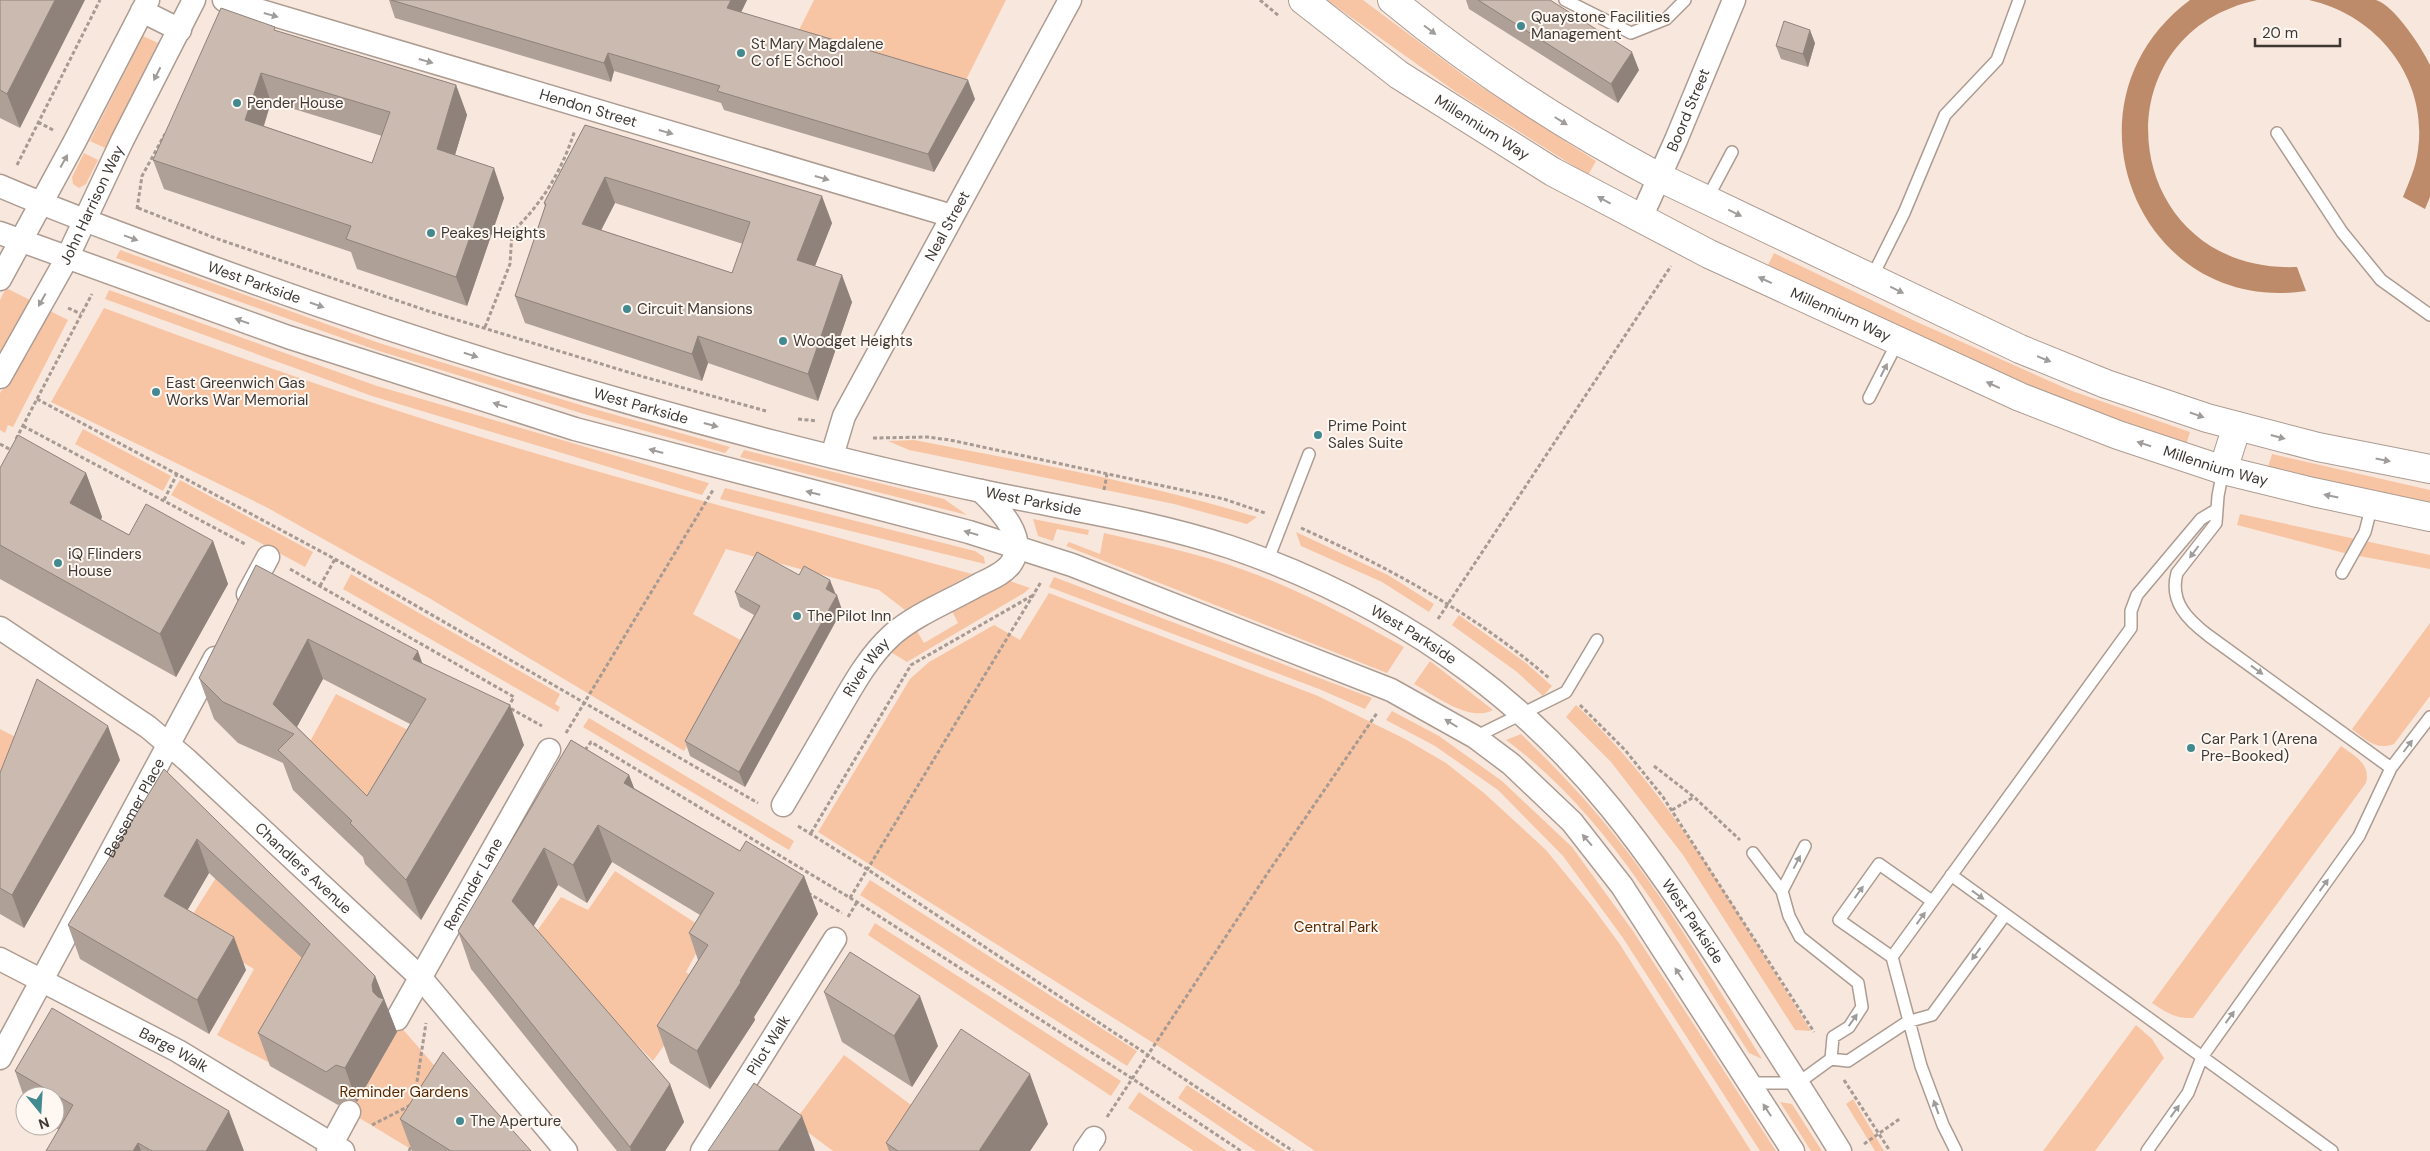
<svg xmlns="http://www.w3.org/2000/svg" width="2430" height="1151" font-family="'DM Sans',sans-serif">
	<rect width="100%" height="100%" fill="#f8e7dd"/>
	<path fill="#f8c5a4" d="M814,0H1006L959,94L792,44Z
		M1327,0H1363L1466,77L1596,161L1588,175L1456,92Z
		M143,36L158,43L105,148L90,141Z
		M84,153L98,160L86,184L79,188L73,184L72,177Z
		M120,250L379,343L587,407L730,447L725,453L584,414L376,350L116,258Z
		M1774,253L1917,322L2072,391L2190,432L2186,445L2069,403L1962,357L1768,265Z
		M6,288L30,300L0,357V300Z
		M109,290L377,386L709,483L702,495L372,396L105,299Z
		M104,308C217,350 330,390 445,426C619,480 796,526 972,574L905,610L879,590L726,549L693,614L746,643L684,751L429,598L266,507L51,402Z
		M50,311L68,320L13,427L8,425L5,433L0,430V393L28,353Z
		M83,429L171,476L163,491L75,444Z
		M914,440C1029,462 1145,483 1257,517L1247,524L1174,504L909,450L888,441Z
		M744,450L944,499L967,515L740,457Z
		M2272,454L2430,490V504L2268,467Z
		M180,480L313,552L305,567L171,495Z
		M725,488L975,551L984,557L985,564L720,499Z
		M2240,514L2430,555V569L2348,554L2237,525Z
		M1033,519L1089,530L1088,535L1057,529L1053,541L1038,536Z
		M1296,532L1388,575L1434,604L1429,612L1382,582L1301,546Z
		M1104,533C1151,544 1198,553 1244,570C1300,590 1352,618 1404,647L1387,673L1066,546L1069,542L1100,554Z
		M351,574L560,694L555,704L560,707L558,712L343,589Z
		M1054,577L1372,698L1365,709L1319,689L1049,587Z
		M1007,580L1030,588L1024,593L907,662L889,651L917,631L924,643L958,623L952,611Z
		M1049,593L1318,696L1405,739L1446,763L1484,793L1546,850L1591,905L1619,943L1751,1151H1315L1166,1051L818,832L910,679L929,662L994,625L1020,640Z
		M1459,615L1526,663L1552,686L1543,696L1517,672L1452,625Z
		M2430,623V696L2394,744C2376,751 2365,739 2352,729Z
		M1430,661L1493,710C1470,723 1434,695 1414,684Z
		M336,694L430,741L383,818L307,747Z
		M1576,705C1674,796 1740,919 1811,1031L1795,1030L1683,855L1611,762L1566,717Z
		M1392,711L1439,736L1502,781L1572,847L1633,931L1776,1151H1760L1623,938L1563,856L1498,790L1435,746L1386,720Z
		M589,718L794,841L789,850L583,727Z
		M0,729L31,745L0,816Z
		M1521,734C1555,767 1587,800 1616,837C1671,906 1715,985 1762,1059L1749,1053C1678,943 1613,819 1506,740Z
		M2341,746C2355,756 2371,764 2366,783L2193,1018C2176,1019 2165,1012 2152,1003Z
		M226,862L329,956L268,1062L217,1035L254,969L184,928Z
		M615,871L708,931L686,972L706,986L653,1061L532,938L561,897L588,910Z
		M870,880L1137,1051L1127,1066L860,895Z
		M875,923L1121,1081L1111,1096L868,935Z
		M2136,1025L2152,1039L2164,1058L2095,1151H2043Z
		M400,1026L453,1087L409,1148L351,1113Z
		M844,1055L934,1122L913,1151H833L794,1122Z
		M1187,1085L1285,1151H1256L1178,1098Z
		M1139,1092L1227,1151H1194L1128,1108Z
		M1853,1099L1884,1151H1875L1846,1104Z
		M1780,1102L1792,1104L1822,1151H1811Z"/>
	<path fill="#bd8b6a" d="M2190,0H2257C2092,36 2122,274 2297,267L2306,291C2138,316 2053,102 2190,0Z
		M2309,0C2323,0 2364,0 2376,0C2395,6 2422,48 2430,65V197L2425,209L2403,197C2409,182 2416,167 2418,150C2428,78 2377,15 2309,0Z"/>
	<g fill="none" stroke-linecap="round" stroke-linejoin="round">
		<defs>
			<path id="lane" d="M1565,0L1631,33L1666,19L1685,0
				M2277,133L2342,232L2381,280L2430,315
				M1707,199L1732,152
				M1872,277L1904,213L1945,115L1997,60L2019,0
				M1869,398L1898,341
				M2223,470L2218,496L2216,523L2177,573C2169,602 2188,620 2209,636L2391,768
				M1267,562L1309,454
				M2342,573L2365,532L2372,505
				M1475,737L1566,692L1597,640
				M1805,846L1782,891L1789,916L1800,937L1858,983L1862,1007L1849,1027L1833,1037L1831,1059
				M1753,853L1782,891
				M1951,875L2332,1151
				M1932,901L1879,864L1839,920L1892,957L1921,1066L1943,1125L1956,1151
				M1892,957L2131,628V611L2137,595L2201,519L2216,510
				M1749,1083H1798L1831,1059L1848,1061L1907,1022L1932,1015L2005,915
				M2147,1151L2188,1093L2202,1057L2359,836L2391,768L2430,717"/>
			<g id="street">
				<path id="s1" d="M224,0L952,216"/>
				<path d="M142,11L180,30"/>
				<path id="s2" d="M0,186C67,215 135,239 203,264C390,333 581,392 774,442C844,460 915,477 986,492C1067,509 1151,521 1230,547C1315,576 1398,618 1470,672C1582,755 1648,852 1723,967C1762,1028 1802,1089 1840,1151"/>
				<path id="s3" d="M1640,220L1676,140L1734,0"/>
				<path d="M0,233L288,337L575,429L969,532L1072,565L1391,690L1475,737L1511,764L1572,822L1622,886L1793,1151"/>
				<path d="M0,279L75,141L148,0"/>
				<path id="s4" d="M0,377L67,258L122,141L194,0"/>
				<path id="s5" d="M832,456L844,416L1070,0"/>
				<path d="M248,594L268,557"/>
				<path id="s6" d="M0,628L148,727L187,760L420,977L566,1151"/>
				<path id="s7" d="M783,805C801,775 818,745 835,716C852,687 867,658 892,635C916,614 950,601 978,585C988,580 1006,573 1012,562C1028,536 998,508 981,491"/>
				<path id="s8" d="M0,959L178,1051L343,1151"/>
				<path id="s9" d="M397,1019L549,750"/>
				<path id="s10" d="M0,1058L215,658"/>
				<path d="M328,1151L349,1112"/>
				<path id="s11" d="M702,1151L835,939"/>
				<path d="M1085,1151L1094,1138"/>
			</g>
			<g id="secondary">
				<path id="s12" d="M1303,0L1399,75L1553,172L1709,254L2020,397L2118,435L2223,470L2313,492L2430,517"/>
				<path d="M1392,0C1474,68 1565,127 1659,177L2020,349L2106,384L2207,418L2318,447L2430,469"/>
				<path d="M2223,470L2237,426"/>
			</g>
		</defs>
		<use href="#lane" stroke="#ac9c92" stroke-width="14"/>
		<use href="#street" stroke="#ac9c92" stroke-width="25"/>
		<use href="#secondary" stroke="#ac9c92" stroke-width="30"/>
		<path stroke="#a69a93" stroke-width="3" stroke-dasharray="4 2.5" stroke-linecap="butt" d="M1260,0L1279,16
			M38,122L53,130
			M17,165L100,0
			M138,208L215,238L428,311L644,377L766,411
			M137,209L142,176L165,134
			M68,308L81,314
			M485,327L510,264L512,232C543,203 562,170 575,130
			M37,399L335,559L758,803
			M798,419L817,421
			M23,426L245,544
			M873,438L927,437L950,440L1224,499L1265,513
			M16,439L92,294
			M0,444L11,450
			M1104,490L1107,474
			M164,500L177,474
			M1301,528C1390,568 1475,614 1549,678
			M290,569L514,697L508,707L542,726
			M320,586L335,559
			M1438,619L1671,266
			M1580,705L1625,750L1663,797L1814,1032
			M566,733L713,490
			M585,750L591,742L857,902L1133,1079L1241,1151
			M1654,766L1694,797L1740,840
			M1672,810L1694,797
			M798,826L867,869L1293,1151
			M811,833L911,665L1035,594
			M808,893L842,913
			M850,898L1041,582
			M848,917L857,902
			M1844,1080L1890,1151
			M414,1101L426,1023
			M1107,1117L1269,871L1377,713
			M372,1125L411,1105
			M1864,1144L1901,1118
			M409,1151L412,1145"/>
		<use href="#lane" stroke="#fff" stroke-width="11"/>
		<use href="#street" stroke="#fff" stroke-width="22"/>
		<use href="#secondary" stroke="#fff" stroke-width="28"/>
	</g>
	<path fill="#afa097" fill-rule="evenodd" d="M0,0L20,128L0,118Z
		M389,0H747L741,12L975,99L934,172L724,110L721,103L614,71L611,82L395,18Z
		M1466,0H1550L1639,70L1618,103L1469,9Z
		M277,31L456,85L467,115L455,155L504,198L467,306L357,269L351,252L164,189L153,160ZM271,102L382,136L372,163L264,126Z
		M1815,43L1808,67L1781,59L1776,46Z
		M585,125L832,223L815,266L852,302L818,401L708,363L702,381L525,323L515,296L545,207L544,203ZM615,203L743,244L732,273L601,230Z
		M0,468L86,473L102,517L101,520L129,535L213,541L228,584L176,677L0,579Z
		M256,565L422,663L524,745L421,920L365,864L363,857L293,790L283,763L238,743L214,719L199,678ZM323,679L410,724L367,796L297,727Z
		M735,592L835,594L842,610L745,787L690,756L685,741L754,615L740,607Z
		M571,740L629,775L634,788L740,851L804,876L818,914L754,1017L755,1020L710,1089L670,1063L657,1026L698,960L689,933L700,915L612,862L587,903L558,885L533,926L670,1084L684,1122L665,1151H617L471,969L458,931Z
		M120,760L24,928L0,914V773Z
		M164,769L375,976L397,1032L357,1102L348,1099L338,1105L270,1066L258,1033L302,958L209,873L187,910L246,970L209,1034L80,959L68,925Z
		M824,992L938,1046L912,1087L842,1042Z
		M15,1071L244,1151H46L59,1130L52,1126H55V1096H25V1100Z
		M400,1119L531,1151H412Z
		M1048,1124L1030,1151H889L886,1143Z"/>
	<path fill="#8e827b" d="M55,0H85L20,128L7,94Z
		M731,0H747L734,27L727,8Z
		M1810,30L1815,43L1808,67L1803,54Z
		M1632,52L1639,70L1618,103L1611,84Z
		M608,53L614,71L611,82L604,63Z
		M261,73L271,102L256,150L245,120Z
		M968,80L975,99L934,172L928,154Z
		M456,85L467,115L448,178L437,149Z
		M494,168L504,198L467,306L456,277Z
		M605,177L615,203L591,250L582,224Z
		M822,196L832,223L807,286L797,260Z
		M842,275L852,302L818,401L808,374Z
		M698,336L708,363L702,381L692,354Z
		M86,473L102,517L86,546L70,503Z
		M213,541L228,584L176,677L160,634Z
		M830,580L836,595L826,589Z
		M837,595L842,610L745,787L739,772Z
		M308,639L323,679L293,734L273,704Z
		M418,651L432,691L413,659Z
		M510,705L524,745L421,920L406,880Z
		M108,726L120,760L24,928L12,895Z
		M629,775L643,812L624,783Z
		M598,825L612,862L587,903L573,865Z
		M197,839L209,873L176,930L164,896Z
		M544,848L558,885L526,939L512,901Z
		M804,876L818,914L754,1017L755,1020L710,1089L697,1051Z
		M234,937L246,970L209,1034L197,1000Z
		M375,976L397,1032L357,1102L345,1068Z
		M920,996L938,1046L912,1087L894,1036Z
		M1030,1074L1048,1124L1030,1151H979Z
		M670,1084L684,1122L665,1151H631L630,1147Z
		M229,1111L244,1151H206Z
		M802,1116L815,1151H778Z
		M138,1143L141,1151H133Z"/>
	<path fill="#cbbab0" stroke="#8e827b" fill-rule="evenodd" d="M0,0H55L7,94L0,90Z
		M391,0H731L727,8L968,80L928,154L717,91L720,86L608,53L604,63Z
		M1478,0H1550L1632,52L1611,84Z
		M221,8L275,27L274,30L456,85L437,149L494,168L456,277L346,239L351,226L153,160ZM261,73L390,112L372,163L245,120Z
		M1784,21L1810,30L1803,54L1776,46Z
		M585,125L822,196L797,260L842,275L808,374L698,336L692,354L515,296L546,204L544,203ZM605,177L750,222L732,273L582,224Z
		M18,435L86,473L70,503L129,535L146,504L213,541L160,634L0,545V468Z
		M757,552L799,575L804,566L830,580L826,589L837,595L739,772L685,741L760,606L735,592Z
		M256,565L418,651L413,659L510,705L406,880L350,823L352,821L278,750L294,734L223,702L199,678ZM308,639L426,699L367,796L273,704Z
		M37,679L108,726L12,895L0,888V773Z
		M571,740L629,775L624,783L740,851L746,841L804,876L740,981L741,982L697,1051L657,1026L708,945L689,933L714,893L598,825L573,865L544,848L512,901L670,1084L630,1147L458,931Z
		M164,769L375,976L372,985L373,992L378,997L384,999L345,1068L336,1065L326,1072L258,1033L310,944L197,839L164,896L234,937L197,1000L68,925Z
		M850,952L920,996L894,1036L824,992Z
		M52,1008L229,1111L206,1151H152L138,1143L133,1151H46L73,1105L15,1071Z
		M961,1029L1030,1074L979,1151H898L886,1143Z
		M443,1052L531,1151H451L400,1119Z
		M754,1083L802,1116L778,1151H708Z"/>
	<defs><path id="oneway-solid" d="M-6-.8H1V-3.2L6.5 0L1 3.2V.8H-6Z" transform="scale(1.25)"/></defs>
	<g fill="#9f9c9a">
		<use href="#oneway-solid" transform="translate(271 15) rotate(16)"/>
		<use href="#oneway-solid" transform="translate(1430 30) rotate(37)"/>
		<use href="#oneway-solid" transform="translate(426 61) rotate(16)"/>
		<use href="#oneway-solid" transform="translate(157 74) rotate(117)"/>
		<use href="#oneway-solid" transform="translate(1561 121) rotate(32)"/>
		<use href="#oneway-solid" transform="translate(666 132) rotate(16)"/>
		<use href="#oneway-solid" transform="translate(64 161) rotate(-61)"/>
		<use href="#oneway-solid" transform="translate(822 178) rotate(16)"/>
		<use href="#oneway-solid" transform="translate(1604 200) rotate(-151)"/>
		<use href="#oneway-solid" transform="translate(1735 213) rotate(26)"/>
		<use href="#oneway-solid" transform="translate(131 238) rotate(20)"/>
		<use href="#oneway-solid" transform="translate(1765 280) rotate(-155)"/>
		<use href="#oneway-solid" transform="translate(1897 290) rotate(26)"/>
		<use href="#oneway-solid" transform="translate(42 300) rotate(119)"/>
		<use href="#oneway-solid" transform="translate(317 305) rotate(19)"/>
		<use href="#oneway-solid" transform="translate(242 321) rotate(-161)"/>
		<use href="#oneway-solid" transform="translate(471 355) rotate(17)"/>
		<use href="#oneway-solid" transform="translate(2044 359) rotate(22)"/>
		<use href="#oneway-solid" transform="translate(1884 370) rotate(-63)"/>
		<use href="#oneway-solid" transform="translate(1993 385) rotate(-155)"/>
		<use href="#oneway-solid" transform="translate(500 405) rotate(-163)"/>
		<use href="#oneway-solid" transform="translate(2197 415) rotate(19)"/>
		<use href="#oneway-solid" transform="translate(711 425) rotate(15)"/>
		<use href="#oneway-solid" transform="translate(2278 437) rotate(15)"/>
		<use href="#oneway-solid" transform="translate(2144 444) rotate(-162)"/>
		<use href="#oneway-solid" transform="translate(656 451) rotate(-165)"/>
		<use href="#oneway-solid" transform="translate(2383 460) rotate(11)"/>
		<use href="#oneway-solid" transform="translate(813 493) rotate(-166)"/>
		<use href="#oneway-solid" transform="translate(2331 496) rotate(-168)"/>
		<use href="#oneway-solid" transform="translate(971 533) rotate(-164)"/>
		<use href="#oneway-solid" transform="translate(2194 552) rotate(127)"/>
		<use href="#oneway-solid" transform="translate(2257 670) rotate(36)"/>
		<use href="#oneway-solid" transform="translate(1451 723) rotate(-148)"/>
		<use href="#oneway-solid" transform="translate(2408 746) rotate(-53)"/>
		<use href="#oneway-solid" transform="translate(1587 840) rotate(-131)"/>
		<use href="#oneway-solid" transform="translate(1797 862) rotate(-62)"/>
		<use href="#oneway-solid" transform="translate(2324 885) rotate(-54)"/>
		<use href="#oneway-solid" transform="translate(1859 892) rotate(-54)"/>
		<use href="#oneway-solid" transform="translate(1978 895) rotate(36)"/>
		<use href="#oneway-solid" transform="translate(1921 918) rotate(-54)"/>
		<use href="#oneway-solid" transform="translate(1976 954) rotate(126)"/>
		<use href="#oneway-solid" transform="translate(1679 974) rotate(-123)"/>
		<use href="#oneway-solid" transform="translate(2230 1017) rotate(-54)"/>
		<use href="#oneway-solid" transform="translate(1853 1020) rotate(-55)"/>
		<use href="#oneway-solid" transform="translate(1936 1107) rotate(-110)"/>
		<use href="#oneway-solid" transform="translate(1767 1110) rotate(-123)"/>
		<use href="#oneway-solid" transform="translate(2175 1111) rotate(-54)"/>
	</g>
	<g fill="#428990" stroke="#fef7f2" stroke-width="2">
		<circle cx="1521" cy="26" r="5"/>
		<circle cx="741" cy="53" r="5"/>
		<circle cx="237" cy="103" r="5"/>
		<circle cx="431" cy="233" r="5"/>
		<circle cx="627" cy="309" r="5"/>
		<circle cx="783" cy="341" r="5"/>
		<circle cx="156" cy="392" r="5"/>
		<circle cx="1318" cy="435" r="5"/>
		<circle cx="58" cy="563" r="5"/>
		<circle cx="797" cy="616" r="5"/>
		<circle cx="2191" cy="748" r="5"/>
		<circle cx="460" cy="1121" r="5"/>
	</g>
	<g text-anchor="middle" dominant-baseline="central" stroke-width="4" stroke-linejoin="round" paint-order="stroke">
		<g font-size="15" fill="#3f3935" stroke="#fef7f2" text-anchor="start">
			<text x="1531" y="17">Quaystone Facilities<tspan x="1531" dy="17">Management</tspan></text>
			<text x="751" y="44">St Mary Magdalene<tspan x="751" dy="17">C of E School</tspan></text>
			<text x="247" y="103">Pender House</text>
			<text x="441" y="233">Peakes Heights</text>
			<text x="637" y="309">Circuit Mansions</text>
			<text x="793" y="341">Woodget Heights</text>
			<text x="166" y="383">East Greenwich Gas<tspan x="166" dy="17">Works War Memorial</tspan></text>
			<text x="1328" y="426">Prime Point<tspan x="1328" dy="17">Sales Suite</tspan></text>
			<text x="68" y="554">iQ Flinders<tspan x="68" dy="17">House</tspan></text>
			<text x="807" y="616">The Pilot Inn</text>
			<text x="2201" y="739">Car Park 1 (Arena<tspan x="2201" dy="17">Pre-Booked)</tspan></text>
			<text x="470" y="1121">The Aperture</text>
		</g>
		<g font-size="15" fill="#3f3935" stroke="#fef7f2">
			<text stroke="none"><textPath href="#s1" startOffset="380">Hendon Street</textPath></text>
			<text stroke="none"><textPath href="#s3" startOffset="120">Boord Street</textPath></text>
			<text stroke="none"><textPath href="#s12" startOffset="220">Millennium Way</textPath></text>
			<text stroke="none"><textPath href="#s4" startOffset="195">John Harrison Way</textPath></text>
			<text stroke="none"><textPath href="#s5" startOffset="258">Neal Street</textPath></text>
			<text stroke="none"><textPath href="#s2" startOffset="272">West Parkside</textPath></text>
			<text stroke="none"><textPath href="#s12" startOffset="625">Millennium Way</textPath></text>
			<text stroke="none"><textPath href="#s2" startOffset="678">West Parkside</textPath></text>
			<text stroke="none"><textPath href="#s12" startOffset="1030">Millennium Way</textPath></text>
			<text stroke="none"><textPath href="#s2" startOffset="1082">West Parkside</textPath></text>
			<text stroke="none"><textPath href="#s2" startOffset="1488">West Parkside</textPath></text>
			<text stroke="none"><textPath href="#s7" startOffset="161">River Way</textPath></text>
			<text stroke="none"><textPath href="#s10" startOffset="284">Bessemer Place</textPath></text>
			<text stroke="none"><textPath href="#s6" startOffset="388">Chandlers Avenue</textPath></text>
			<text stroke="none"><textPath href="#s9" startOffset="155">Reminder Lane</textPath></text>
			<text stroke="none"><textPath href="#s2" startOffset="1892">West Parkside</textPath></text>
			<text stroke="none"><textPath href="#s11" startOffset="125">Pilot Walk</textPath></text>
			<text stroke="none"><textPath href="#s8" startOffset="196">Barge Walk</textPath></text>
		</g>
		<g font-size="15" fill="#592900" stroke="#fef7f2">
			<text x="1336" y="927">Central Park</text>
			<text x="404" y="1092">Reminder Gardens</text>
		</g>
	</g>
	<g transform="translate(40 1111) rotate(162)"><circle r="24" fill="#fef7f2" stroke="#b2aba6"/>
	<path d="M0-4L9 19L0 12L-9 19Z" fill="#428990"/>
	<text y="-8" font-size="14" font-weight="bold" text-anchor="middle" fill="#3f3935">N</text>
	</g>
	<path d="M2255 38v8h85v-8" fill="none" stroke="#3f3935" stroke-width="2.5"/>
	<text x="2262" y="38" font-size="15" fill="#3f3935" stroke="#fef7f2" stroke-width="4" paint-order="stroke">20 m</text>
</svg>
